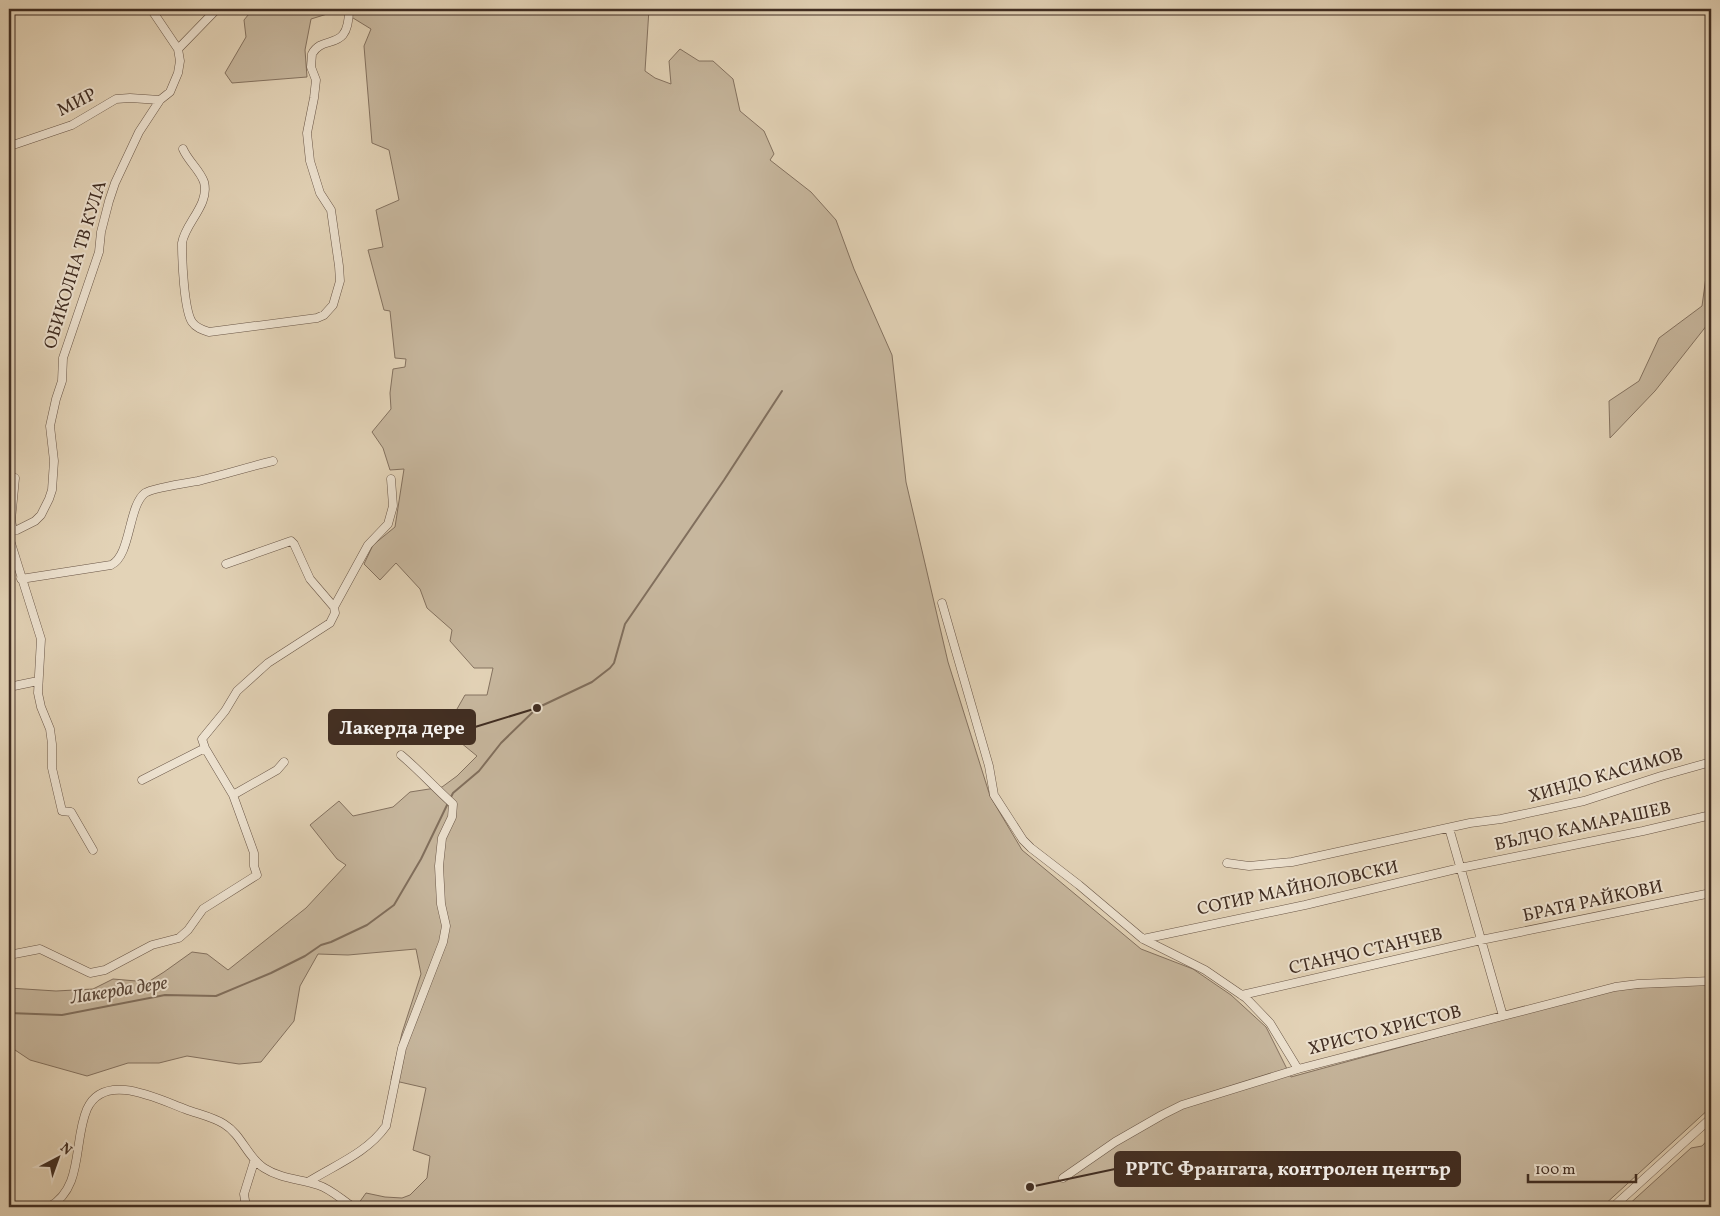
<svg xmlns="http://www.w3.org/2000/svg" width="1720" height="1216" font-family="Vollkorn,serif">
	<rect width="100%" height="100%" fill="#e3d3b7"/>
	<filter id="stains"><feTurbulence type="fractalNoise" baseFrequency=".004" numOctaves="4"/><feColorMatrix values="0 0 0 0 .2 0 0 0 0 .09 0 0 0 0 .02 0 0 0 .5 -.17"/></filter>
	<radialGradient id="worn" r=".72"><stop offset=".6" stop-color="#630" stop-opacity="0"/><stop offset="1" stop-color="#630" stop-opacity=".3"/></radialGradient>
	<path fill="#c7b79e" stroke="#847260" d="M253,9H649L645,71L655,78L671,84L669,61L680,49L699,61H713L733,79L740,111L764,131L774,154L770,160L811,192L836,220L854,269L892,355L906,482L948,662L990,796L1022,850L1141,949L1193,969L1231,995L1266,1027L1291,1077L1613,989L1711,984V1107L1602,1207H356L366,1193L385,1197L402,1198L410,1195L427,1178L430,1156L413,1150L426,1088L391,1080L402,1033L421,974L416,949L348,955L318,954L300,986L294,1021L261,1062L239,1064L187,1056L159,1063H128L87,1076L30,1060L9,1046V988L56,991L93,989L113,979L148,982L164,972L192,952L207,954L228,970L306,908L346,865L337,859L310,825L339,801L353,816L393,807L410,792L442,787L457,776L477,756L455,738L465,722L457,709L465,695H487L493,668H474L450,641L452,630L427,608L420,589L396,563L380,580L364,564L373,545L395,527L404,469L390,470L383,448L372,432L391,409L390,393L393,369L405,367L406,359L395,358L390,311L384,310L368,250L383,247L376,210L399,200L389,150L372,143L364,46L371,29L340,10L311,19L305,50L307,77L232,83L225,73L246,37L244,20Z
		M1711,272V320L1655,391L1610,438L1609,401L1639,381L1659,338L1702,306L1706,277Z
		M1711,1136V1207H1626L1691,1148L1702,1146Z"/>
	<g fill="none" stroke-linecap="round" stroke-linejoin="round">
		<path stroke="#816f5d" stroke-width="2" d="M450,799L453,793L479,771L501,743L537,708L592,682L610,668L614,663L625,624L724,480L782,391
			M9,1013L62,1015L165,995L216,996L271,973L305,956L321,945L331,942L367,925L394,905L421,859L448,803"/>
		<defs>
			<path id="minor" d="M178,49L214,12L215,9
				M9,143L16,144L72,125L116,99L130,98L160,100
				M183,149C188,161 200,170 204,182C210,205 185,223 182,243C182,260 184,310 192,322C196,328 203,330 209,332L317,318L324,315L333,305L340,281L339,266L331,210L320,193L310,161L307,133L314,98L316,80L311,67L312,54C323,33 349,54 349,9
				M13,531L11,520L15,478
				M9,532L17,530L35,521L41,515L49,499L52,490L54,461L50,426L56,399L62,381L63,358L99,252L101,232L109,201L115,183L139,132L160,100L170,92L178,73L180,61L178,49L151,9
				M9,537L41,639L38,693L41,707L50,729L52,744V768L62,811L71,812L93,850
				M226,564L291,541L294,544L310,579L334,607
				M21,579L111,565C131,556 128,506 145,493C153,488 186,483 198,481C223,475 248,467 273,461
				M942,603L989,766L994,795L1023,840L1031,848L1079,885L1143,939L1205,970L1246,998L1270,1023L1298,1069
				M9,687L38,681
				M142,780L205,748
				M233,795L277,770L284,762
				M1449,828L1503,1016
				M1227,863L1249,866L1292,862L1470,823L1501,819L1584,801L1661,776L1711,762
				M1143,939L1305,905L1460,868L1643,831L1711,815
				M9,955L40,949L90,973L105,970L152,945L179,938L188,930L203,909L257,875L254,866V853L233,795L205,748L202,739L225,711L237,691L268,663L330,623L335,613L334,607L368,545L388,524L393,506L391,479
				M1242,995L1481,940L1711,893
				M1063,1178L1115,1142L1162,1115L1182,1105L1298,1069L1615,987L1638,984L1711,981
				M308,1182C335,1165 367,1153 386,1126L402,1048L443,942L446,926L441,904L439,866L442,838L452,817L453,804C435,788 419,770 401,755
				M49,1207C84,1188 73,1141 87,1109C104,1071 158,1099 185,1109C198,1114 213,1117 224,1124C242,1135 247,1157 264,1168C281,1179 300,1179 318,1185C331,1189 342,1200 353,1207
				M246,1207L244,1194L254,1162
				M1613,1207L1711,1118"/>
		</defs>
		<use href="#minor" stroke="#695647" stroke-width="9"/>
		<use href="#minor" stroke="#ede2d0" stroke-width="8"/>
	</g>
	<g text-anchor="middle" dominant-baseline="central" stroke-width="4" stroke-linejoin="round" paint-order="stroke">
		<g font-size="18" fill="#402d22" stroke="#ede2d0">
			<text transform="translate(77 103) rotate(-27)">МИР</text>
			<text transform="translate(76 265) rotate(-73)">ОБИКОЛНА ТВ КУЛА</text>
			<text transform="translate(1606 776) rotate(-16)">ХИНДО КАСИМОВ</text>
			<text transform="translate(1583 827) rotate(-12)">ВЪЛЧО КАМАРАШЕВ</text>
			<text transform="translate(1298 889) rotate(-12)">СОТИР МАЙНОЛОВСКИ</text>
			<text transform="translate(1593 902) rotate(-12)">БРАТЯ РАЙКОВИ</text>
			<text transform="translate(1366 952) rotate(-13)">СТАНЧО СТАНЧЕВ</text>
			<text transform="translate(1385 1031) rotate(-14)">ХРИСТО ХРИСТОВ</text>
		</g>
		<g font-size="19" font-style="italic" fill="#5b483a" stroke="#ede2d0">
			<text transform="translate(119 991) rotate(-9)">Лакерда дере</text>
		</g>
	</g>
	<path fill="none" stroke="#402d22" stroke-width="2" d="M537 708L475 727M1030 1187L1115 1169"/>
	<g fill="#402d22" stroke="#ede2d0" stroke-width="2">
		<circle cx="537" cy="708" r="5"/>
		<circle cx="1030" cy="1187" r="5"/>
	</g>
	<g fill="#402d22" stroke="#402d22" stroke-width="2">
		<rect x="329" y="710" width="146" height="34" rx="5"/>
		<rect x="1115" y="1152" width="345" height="34" rx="5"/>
	</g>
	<g font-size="19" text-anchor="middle" font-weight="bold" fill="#fff">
		<text x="402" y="734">Лакерда дере</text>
		<text x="1288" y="1175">РРТС Франгата, контролен център</text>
	</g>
	<rect width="1720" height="1216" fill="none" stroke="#e3d3b7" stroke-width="30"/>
	<rect x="10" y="10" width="1700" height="1196" fill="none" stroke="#402d22" stroke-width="2.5"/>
	<rect x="15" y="15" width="1690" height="1186" fill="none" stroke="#402d22"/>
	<g transform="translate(58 1158) rotate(41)" stroke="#ede2d0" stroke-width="4" paint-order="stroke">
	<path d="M0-4L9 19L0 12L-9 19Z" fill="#402d22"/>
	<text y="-8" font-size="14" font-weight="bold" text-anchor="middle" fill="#402d22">N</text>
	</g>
	<path d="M1528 1174v8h108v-8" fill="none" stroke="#402d22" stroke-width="2.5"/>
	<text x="1535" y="1174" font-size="15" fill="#402d22" stroke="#ede2d0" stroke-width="4" paint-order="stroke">100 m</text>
	<rect width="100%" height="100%" filter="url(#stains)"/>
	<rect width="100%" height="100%" fill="url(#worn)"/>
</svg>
